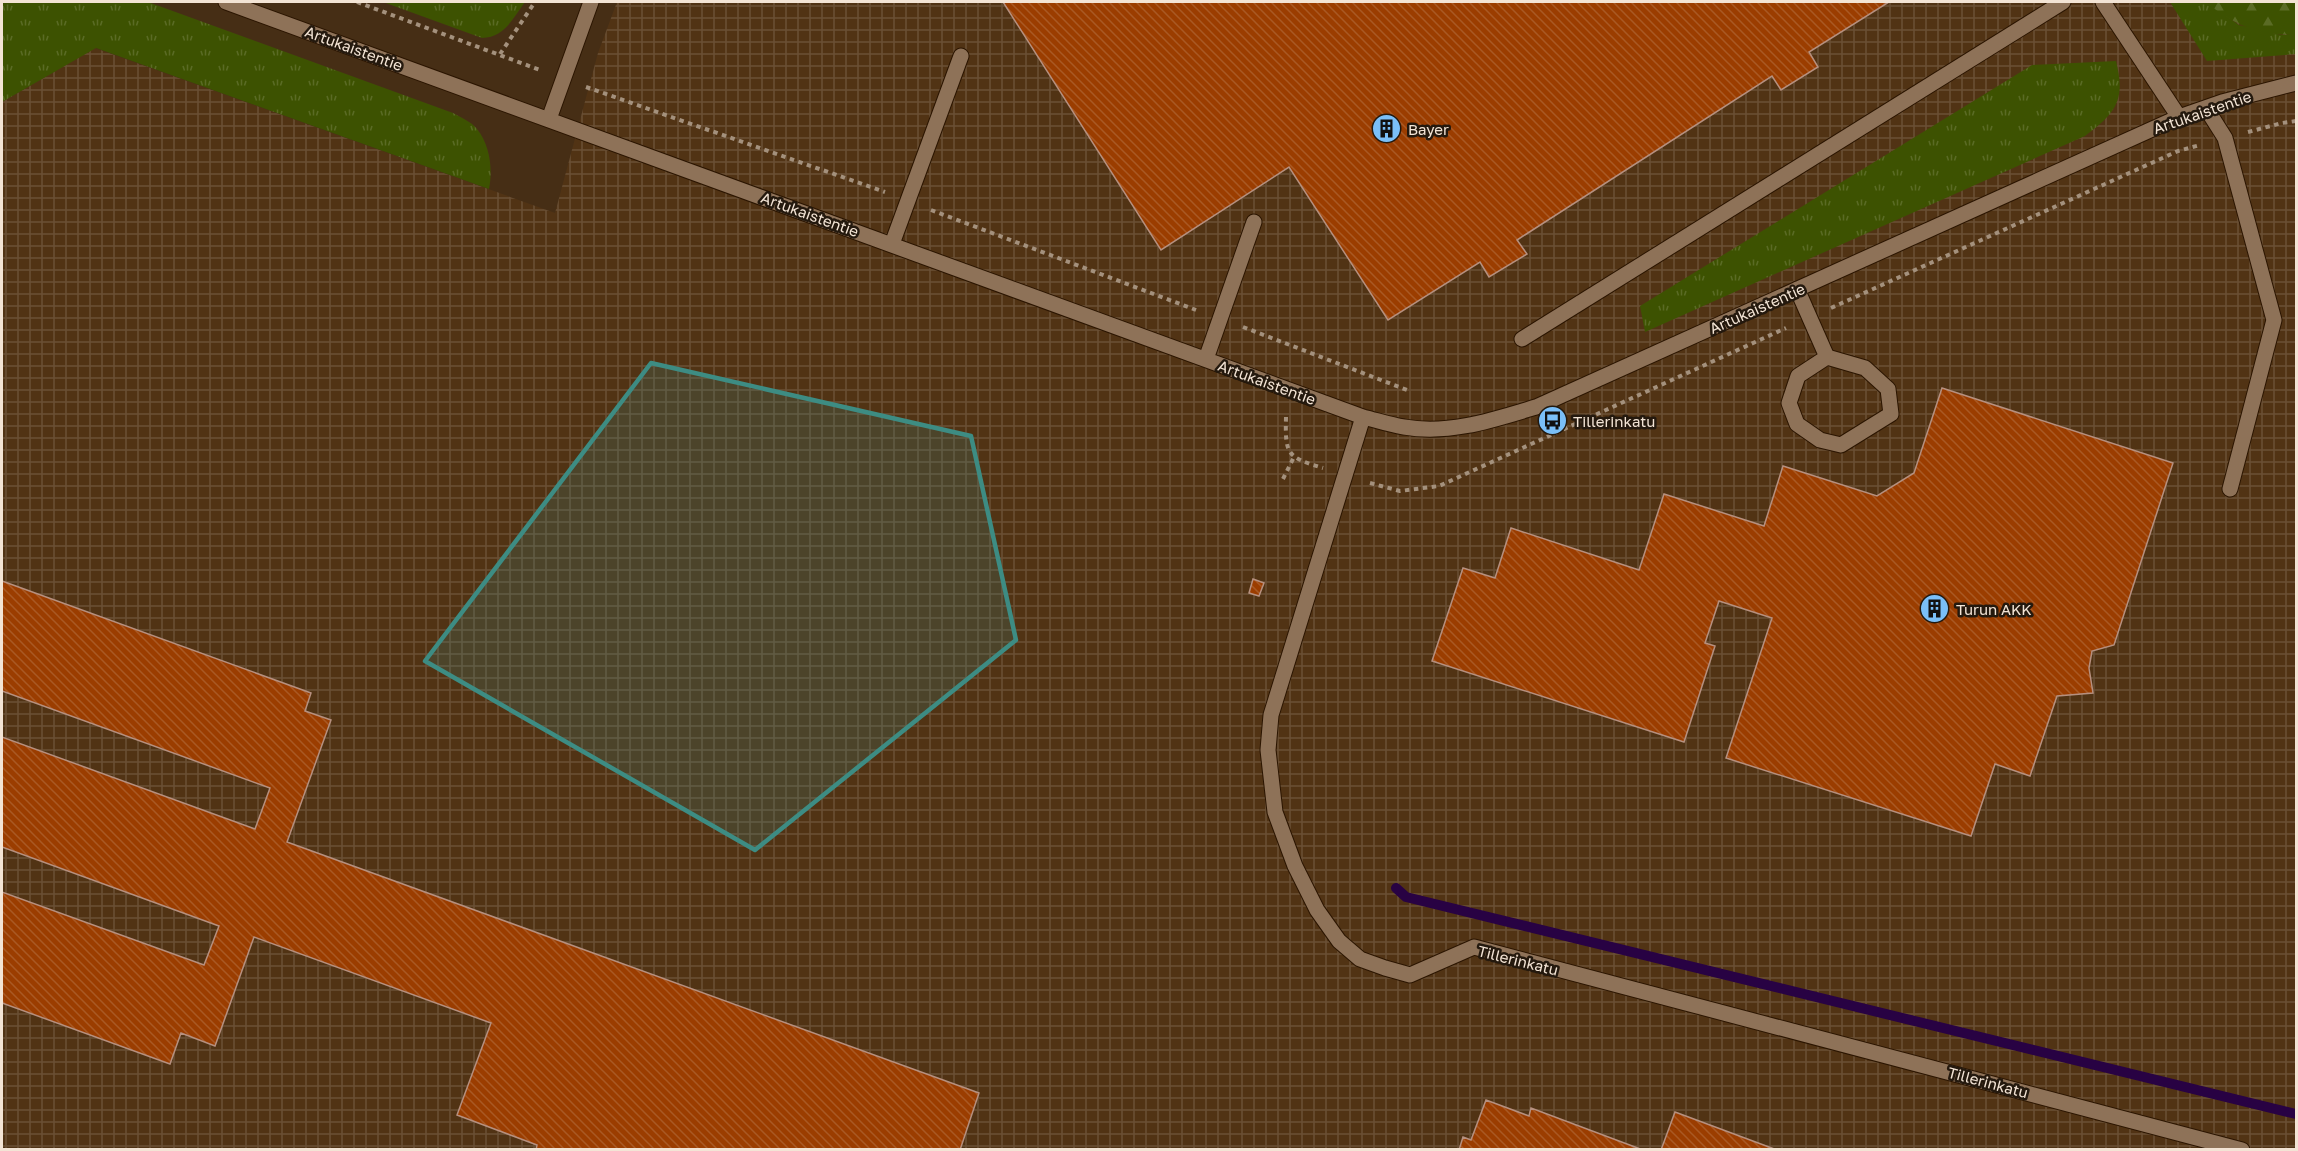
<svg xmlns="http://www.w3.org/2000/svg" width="2298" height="1151" font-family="'Golos Text',sans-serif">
	<defs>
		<pattern id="industrial-grid" width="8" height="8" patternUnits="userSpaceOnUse" patternTransform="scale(1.5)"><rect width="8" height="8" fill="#513314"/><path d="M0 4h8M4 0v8" fill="none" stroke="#6a5035"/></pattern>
		<pattern id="grass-tufts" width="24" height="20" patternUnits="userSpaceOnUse" patternTransform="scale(1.5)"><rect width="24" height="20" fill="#3d5201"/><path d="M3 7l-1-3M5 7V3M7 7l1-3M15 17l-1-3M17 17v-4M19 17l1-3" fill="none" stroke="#5a6b25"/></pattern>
		<pattern id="forest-firs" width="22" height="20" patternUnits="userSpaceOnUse" patternTransform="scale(1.5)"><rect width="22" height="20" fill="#3d5201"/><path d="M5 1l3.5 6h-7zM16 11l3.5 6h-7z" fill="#5a6b25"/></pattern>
		<pattern id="building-back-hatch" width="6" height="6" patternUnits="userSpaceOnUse" patternTransform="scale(1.5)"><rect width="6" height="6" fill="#9b3d00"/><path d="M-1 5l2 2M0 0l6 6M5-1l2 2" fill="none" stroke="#a95924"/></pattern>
	</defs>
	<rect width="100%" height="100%" fill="#462e15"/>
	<path fill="url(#industrial-grid)" d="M617,2H2296V1149H2V102L95,48L555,213L598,53Z"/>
	<path fill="url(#grass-tufts)" d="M2,2H148L453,113C460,117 472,122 477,129C490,145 493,169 489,189L96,48L2,102Z
		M383,2H525C513,18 505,37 482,38Z
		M2170,2H2206L2239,25L2281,35H2296V54L2207,61Z
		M2116,61C2126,100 2116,113 2085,136L1645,332L1640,306L2032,65Z"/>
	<path fill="url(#forest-firs)" d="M2206,2H2296V35C2258,35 2235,26 2206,2Z"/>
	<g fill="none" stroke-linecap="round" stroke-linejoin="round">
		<path stroke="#280243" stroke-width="10" d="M1396,888L1406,897L2296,1114"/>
	</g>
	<path fill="url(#building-back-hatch)" stroke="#b6907f" stroke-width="1.5" d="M1003,2H1889L1809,52L1818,67L1781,90L1772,76L1517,240L1527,254L1489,277L1480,262L1388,320L1289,167L1161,250Z
		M1942,388L2173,463L2114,645L2092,651L2089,668L2093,693L2057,696L2030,776L1995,764L1971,836L1726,758L1772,618L1719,601L1705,643L1715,646L1684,742L1432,661L1463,568L1495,578L1511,528L1639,570L1664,494L1764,526L1783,466L1877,496L1914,473Z
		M1253,579L1264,583L1259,596L1249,593Z
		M2,581L311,693L305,711L331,720L287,842L979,1093L960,1150H536L537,1145L457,1115L491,1023L254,937L215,1046L181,1033L170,1064L2,1003V892L204,965L219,926L2,847V737L255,829L270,788L2,691Z
		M1486,1100L1529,1116L1531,1108L1643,1150H1459L1463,1137L1471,1140Z
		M1675,1112L1777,1150H1661Z"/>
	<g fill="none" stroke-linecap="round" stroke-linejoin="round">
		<defs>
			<path id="minor" d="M226,2L1363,417C1376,420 1390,425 1404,427C1449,435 1493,420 1536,407L2179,117L2222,102L2296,83
				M2103,2L2179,117
				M2206,108L2225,138L2274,320L2230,489
				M549,119L591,2
				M892,244L961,56
				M1797,289L1827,357L1798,376L1789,403L1797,424L1820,440L1841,445L1891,414L1888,389L1865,368L1827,357
				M1522,339L2063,2
				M1206,359L1254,222
				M1363,417L1271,715L1268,750L1275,812L1295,866L1317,910L1339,941L1360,959L1385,968L1410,975L1474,947L2242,1150"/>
		</defs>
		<use href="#minor" stroke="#2b1500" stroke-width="17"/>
		<path stroke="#a4917d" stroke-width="4" stroke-dasharray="4.5 4.5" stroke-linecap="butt" d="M357,2L540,70
			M500,54L535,2
			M586,87L885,192
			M2248,132L2282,123L2296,121
			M931,210L1196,310
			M1831,308L2178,151L2200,145
			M1243,327L1407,390
			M1286,417C1285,455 1287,457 1323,468
			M1283,479L1294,457
			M1370,483L1400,491L1439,486L1786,328"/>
		<use href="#minor" stroke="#8e7258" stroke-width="15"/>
	</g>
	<path fill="#3d8c83" fill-opacity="0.2" stroke="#3d8c83" stroke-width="4.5" stroke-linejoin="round" d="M651,363L971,436L1016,640L755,850L425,661Z"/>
	<defs>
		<symbol id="building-disc" viewBox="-11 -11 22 22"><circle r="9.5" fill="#7abff8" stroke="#24190e"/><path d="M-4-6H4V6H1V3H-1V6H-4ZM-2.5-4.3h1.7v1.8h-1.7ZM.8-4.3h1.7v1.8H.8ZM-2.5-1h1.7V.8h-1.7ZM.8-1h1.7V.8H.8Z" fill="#111"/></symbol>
		<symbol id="bus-disc" viewBox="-11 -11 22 22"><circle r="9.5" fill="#7abff8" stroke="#24190e"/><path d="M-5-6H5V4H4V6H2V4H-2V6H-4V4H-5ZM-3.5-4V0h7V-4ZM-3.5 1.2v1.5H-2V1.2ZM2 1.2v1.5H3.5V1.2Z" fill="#111"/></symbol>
	</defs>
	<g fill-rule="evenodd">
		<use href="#building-disc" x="1370" y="112" width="33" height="33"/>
		<use href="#bus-disc" x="1536" y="404" width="33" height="33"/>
		<use href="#building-disc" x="1918" y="592" width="33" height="33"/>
	</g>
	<g text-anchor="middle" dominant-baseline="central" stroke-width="5" stroke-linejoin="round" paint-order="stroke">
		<g font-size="15" fill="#f3e4d5" stroke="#24190e">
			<text transform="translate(354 48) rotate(20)">Artukaistentie</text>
			<text transform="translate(2202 112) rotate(-19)">Artukaistentie</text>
			<text transform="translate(810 214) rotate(20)">Artukaistentie</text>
			<text transform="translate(1757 308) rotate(-24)">Artukaistentie</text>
			<text transform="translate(1267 382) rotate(20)">Artukaistentie</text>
			<text transform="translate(1518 960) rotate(14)">Tillerinkatu</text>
			<text transform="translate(1988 1082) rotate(15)">Tillerinkatu</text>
		</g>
		<g font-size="15" fill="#f3e4d5" stroke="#24190e" text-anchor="start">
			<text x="1408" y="129">Bayer</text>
			<text x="1573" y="421">Tillerinkatu</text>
			<text x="1956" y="609">Turun AKK</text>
		</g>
	</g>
	<rect width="2298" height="1151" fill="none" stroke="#f3e4d5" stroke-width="6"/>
</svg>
